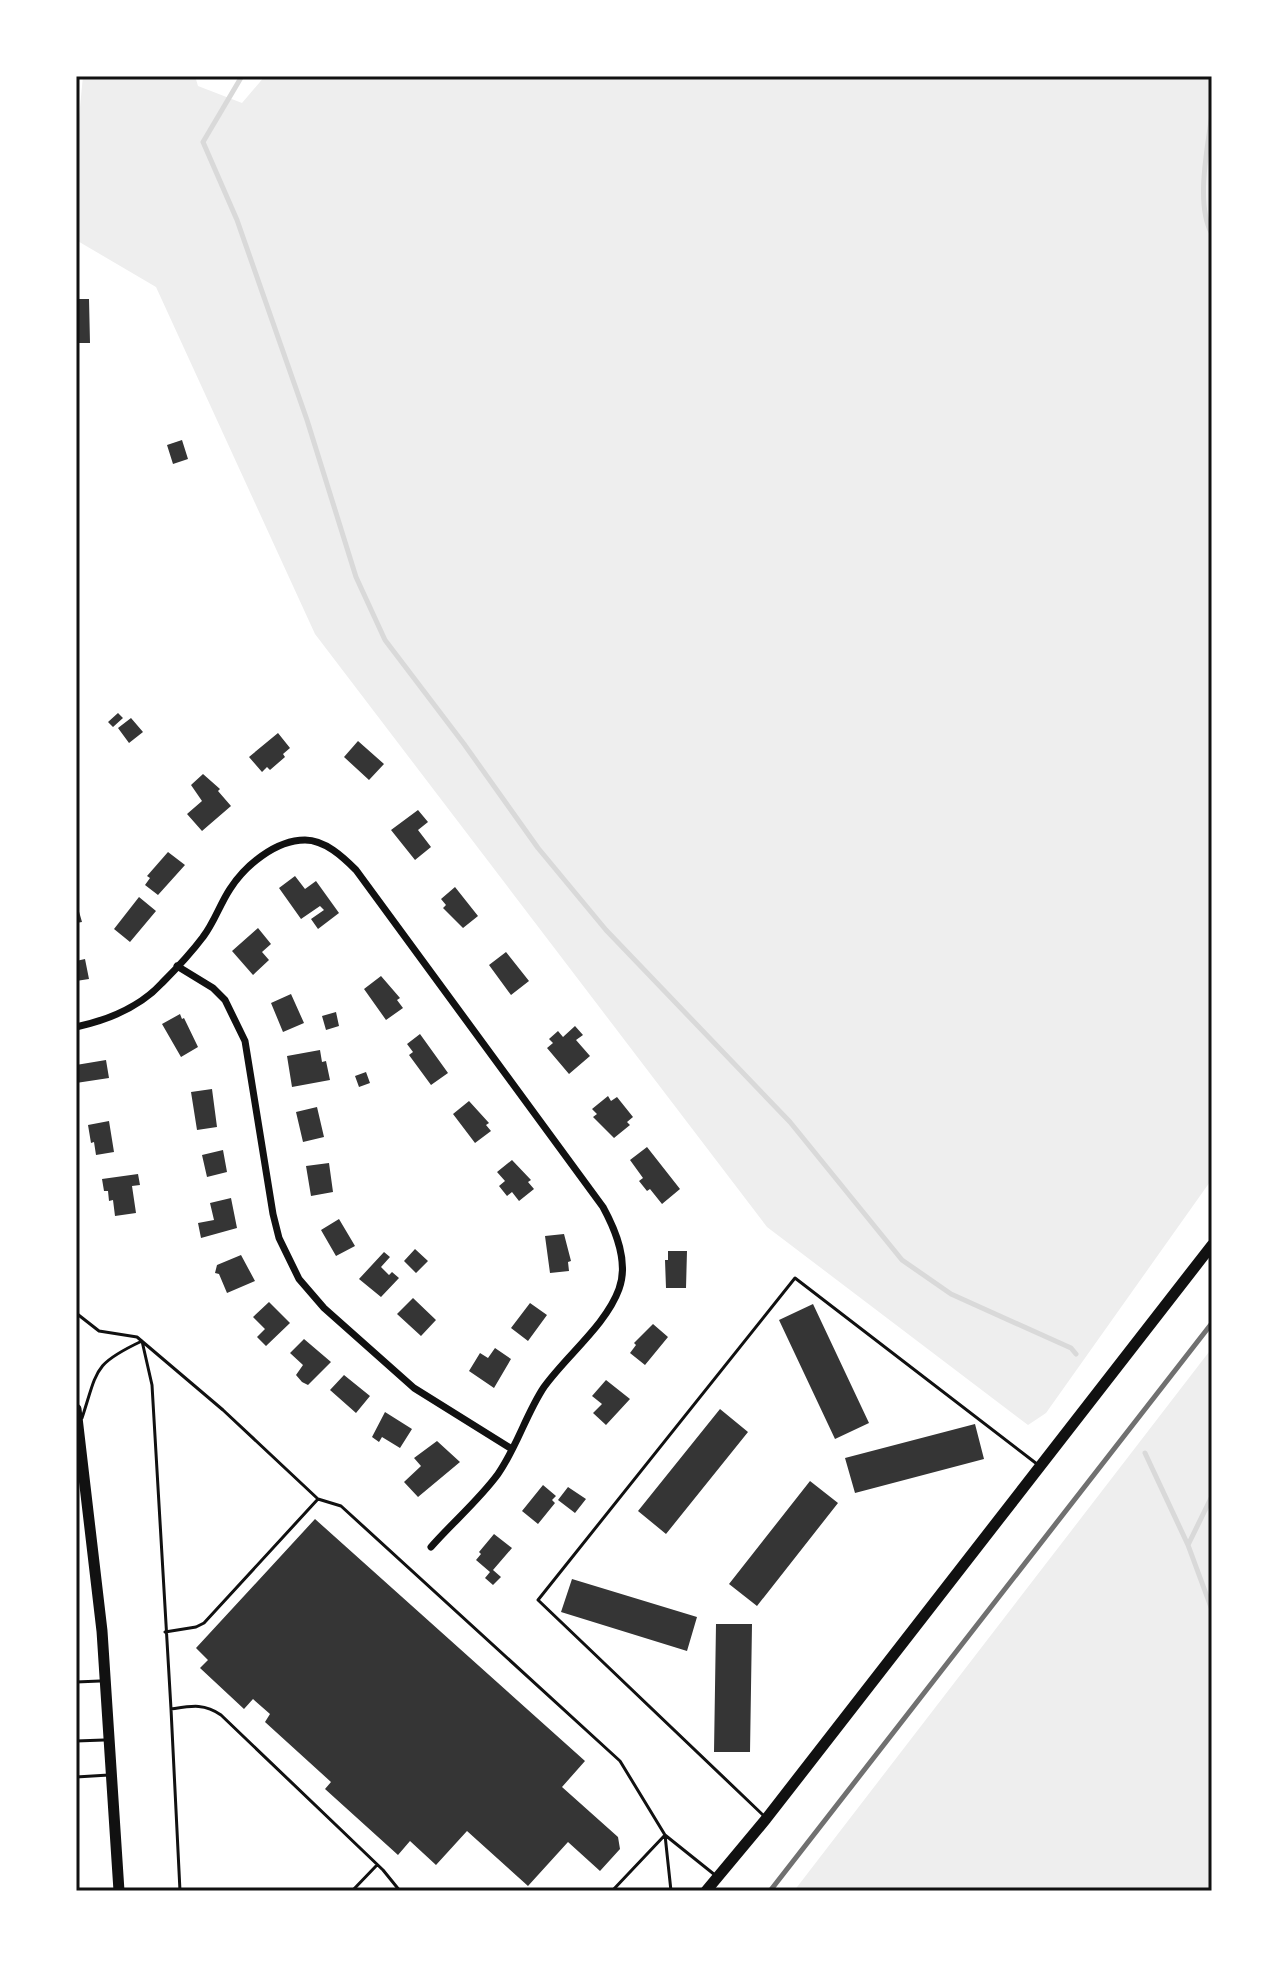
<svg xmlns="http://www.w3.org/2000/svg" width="1288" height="1967" font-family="'Public Sans',sans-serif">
	<rect width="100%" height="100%" fill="#fff"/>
	<path fill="#eee" d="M83,76H195L198,86L242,103L265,76H1212V1179L1046,1413L1028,1425L767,1227L315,634L156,287L76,240V149Z
		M1212,1348V1891H794Z"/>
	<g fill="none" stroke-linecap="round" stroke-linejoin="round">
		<path stroke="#d9d9d9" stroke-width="5" d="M242,76L203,142L237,220L307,420L356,577L385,640L464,744L538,848L606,930L790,1122L902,1260L951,1294L1071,1348L1076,1354
			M1212,113C1208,147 1195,204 1212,234
			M1145,1453L1188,1545
			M1212,1496L1188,1545L1212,1610"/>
	</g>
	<path fill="#353535" d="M76,299H89L90,343H76Z
		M182,440L188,459L173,464L167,445Z
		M118,713L123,718L113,727L108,722Z
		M131,718L143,732L129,743L118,728Z
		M278,733L290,748L283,754L285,757L270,770L267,767L262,772L249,757Z
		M358,741L384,764L369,780L344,757Z
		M203,774L220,789L218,791L231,806L202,831L187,814L202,801L191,785Z
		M418,810L428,822L418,830L431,847L415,860L391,830Z
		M168,852L185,865L158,895L145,885L150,878L147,876Z
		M295,876L305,889L316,881L339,913L318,929L311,919L324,910L320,906L301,919L279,888Z
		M455,887L478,916L463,928L443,908L446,905L441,899Z
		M139,897L156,911L130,942L114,929Z
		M76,901L82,922L76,923Z
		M258,928L271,944L262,952L269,960L253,975L232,951Z
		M506,952L529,981L511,995L489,965Z
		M85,959L89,979L76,981V961Z
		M381,976L400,998L397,1000L403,1008L386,1020L364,989Z
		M291,994L304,1023L283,1032L271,1003Z
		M336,1012L339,1026L326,1030L322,1016Z
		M180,1014L182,1019L184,1018L198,1047L181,1057L162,1024Z
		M575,1026L583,1035L576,1040L590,1056L569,1074L547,1048L553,1043L549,1039L558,1031L563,1037Z
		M420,1034L448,1073L431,1085L409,1055L413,1052L407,1044Z
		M320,1050L322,1062L326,1061L330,1080L292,1087L287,1056Z
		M106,1060L109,1078L76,1083V1065Z
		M366,1072L370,1083L359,1087L355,1076Z
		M212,1089L217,1127L197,1130L191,1092Z
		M608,1096L611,1101L617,1097L633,1117L627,1122L630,1125L614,1138L593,1117L597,1114L592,1109Z
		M469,1101L489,1123L486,1125L491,1131L475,1143L453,1114Z
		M317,1107L324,1137L303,1142L296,1112Z
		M109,1121L114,1152L96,1155L94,1142L91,1143L88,1125Z
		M647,1147L680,1189L662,1204L650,1189L647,1191L639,1181L643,1178L630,1160Z
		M223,1150L227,1172L207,1177L202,1155Z
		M512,1160L531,1180L528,1182L534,1189L519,1201L512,1192L507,1196L499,1186L505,1181L497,1172Z
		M329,1163L333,1192L311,1196L306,1166Z
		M138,1174L140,1185L132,1186L136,1213L115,1216L113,1200L109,1201L108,1191H104L102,1179Z
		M231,1198L237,1228L201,1238L198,1223L214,1220L210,1203Z
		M339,1219L355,1246L336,1256L321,1230Z
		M564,1234L571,1261L568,1262L569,1271L550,1273L545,1236Z
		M415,1249L428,1261L416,1273L404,1261Z
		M668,1251H687L686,1288H666L665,1260H668Z
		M384,1252L390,1257L381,1267L389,1275L392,1272L399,1278L381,1297L359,1279Z
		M241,1255L255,1281L227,1293L219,1274L215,1273L217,1265Z
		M413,1298L436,1320L421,1336L397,1314Z
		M269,1302L290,1323L266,1346L257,1337L265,1329L253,1317Z
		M530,1303L547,1315L528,1341L511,1328Z
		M813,1304L869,1423L835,1439L779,1320Z
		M653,1324L668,1337L645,1365L630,1353L636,1345L634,1343Z
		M304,1339L331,1362L308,1385L302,1382L296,1375L303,1365L290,1353Z
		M495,1348L511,1359L494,1388L469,1371L480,1353L488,1358Z
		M344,1375L370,1396L356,1413L330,1390Z
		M606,1380L630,1399L606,1425L593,1413L602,1404L592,1396Z
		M720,1409L748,1432L666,1534L638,1511Z
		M385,1412L412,1429L400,1448L382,1437L379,1442L372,1437Z
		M975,1424L984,1459L855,1493L845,1458Z
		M437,1441L460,1462L418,1497L404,1482L421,1466L414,1458Z
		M810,1481L838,1503L757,1606L729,1584Z
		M543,1485L556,1496L552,1500L555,1503L538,1524L522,1511Z
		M568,1487L586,1499L575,1513L558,1500Z
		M315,1519L585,1761L562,1787L618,1837L620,1849L600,1871L568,1842L528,1886L467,1831L436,1865L410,1841L398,1855L325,1789L331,1782L265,1722L270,1714L253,1699L244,1709L200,1668L208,1660L196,1648Z
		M494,1534L512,1548L493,1570L501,1577L493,1585L485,1578L490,1572L476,1560L481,1554L479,1552Z
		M572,1579L697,1617L687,1651L561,1612Z
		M716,1624H752L750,1752H714Z"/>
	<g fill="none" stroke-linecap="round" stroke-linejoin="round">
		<path stroke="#111" stroke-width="3" d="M76,1313L99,1331L137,1337L223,1410L318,1499L204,1623L196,1627L165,1632
			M142,1341L152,1385L171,1709C191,1706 204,1703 221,1715L383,1870L400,1891
			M82,1418C98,1369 93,1364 142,1341
			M318,1499L341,1506L620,1761L665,1835L715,1875
			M76,1682L100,1681
			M171,1709L180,1891
			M76,1741L104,1740
			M76,1777L109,1775
			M763,1815L538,1600L795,1278L1037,1464
			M665,1835L671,1891
			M352,1891L377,1865
			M612,1891L665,1835"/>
		<path stroke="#111" stroke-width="7" d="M177,966L213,988L225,1000L245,1041L273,1214L279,1238L299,1279L324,1308L414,1388L512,1449
			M76,1027C108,1020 140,1007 162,983C176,969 191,953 203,937C214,923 220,904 230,889C245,866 275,840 305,840C325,840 343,857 356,870L603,1207C616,1231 629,1262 619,1289C606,1325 566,1356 544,1387C526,1414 517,1447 498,1474C479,1500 452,1523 431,1547"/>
		<path stroke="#111" stroke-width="11" d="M76,1409L102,1631L119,1891
			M706,1891L766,1819L1212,1245"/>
		<path stroke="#707070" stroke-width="5" d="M770,1891L1212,1323"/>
	</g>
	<rect width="1288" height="1967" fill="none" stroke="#ffffff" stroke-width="156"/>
	<rect x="78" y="78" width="1132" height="1811" fill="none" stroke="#111" stroke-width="3"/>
</svg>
